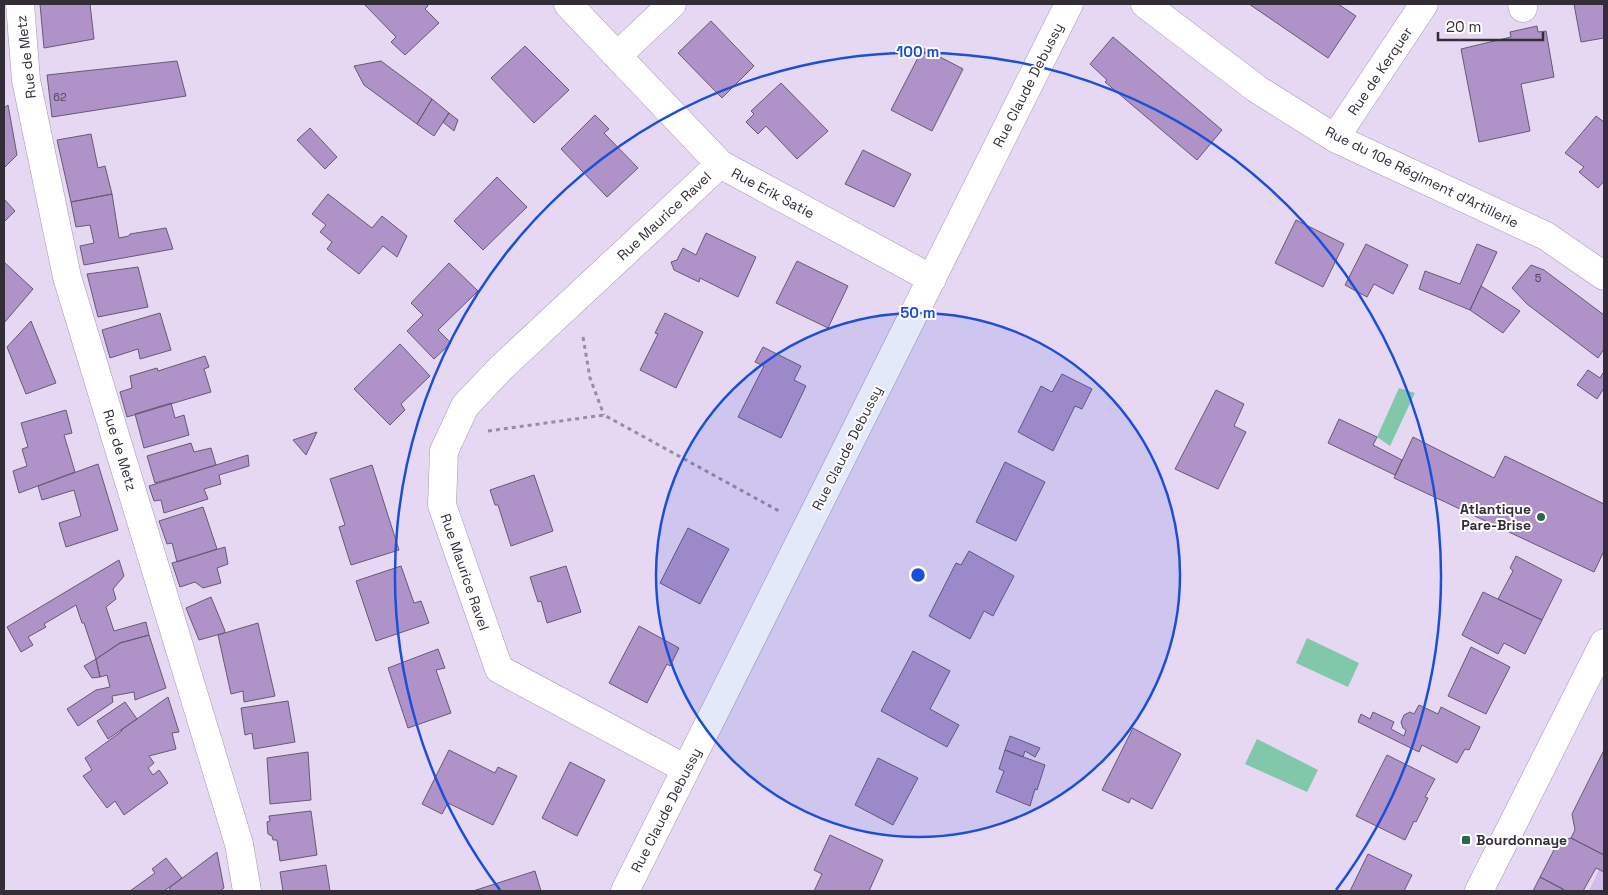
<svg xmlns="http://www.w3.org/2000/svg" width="1608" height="895" font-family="'Space Grotesk',sans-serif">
	<rect width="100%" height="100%" fill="#e6d8f3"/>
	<path fill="#d4bbeb" d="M1604,859V891H1589Z"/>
	<path fill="#81c8aa" d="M1399,388L1415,393L1390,446L1377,437Z
		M1307,638L1359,663L1348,687L1296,663Z
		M1257,739L1318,770L1307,792L1245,764Z"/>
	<path fill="#ae92c8" stroke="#665a72" d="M40,4H90L94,39L44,48Z
		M364,4H426L428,6L425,9L439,23L405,55L391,42L396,37Z
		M1249,4H1338L1356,16L1328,58Z
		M1574,4H1604V38L1581,42Z
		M711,21L754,66L722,98L678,53Z
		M1537,26L1538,32L1546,31L1554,77L1521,84L1530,131L1479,142L1461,49L1511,37L1510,32Z
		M1113,37L1222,130L1197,160L1105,82L1107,80L1090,64Z
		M525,46L569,90L534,123L491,78Z
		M923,48L963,69L932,131L891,110Z
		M177,61L186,96L52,117L47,75Z
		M381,61L432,99L417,124L364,85L354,66Z
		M781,83L828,131L797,159L766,126L758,134L746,122L754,114L751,111Z
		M432,99L449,113L434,136L417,124Z
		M8,105L17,155L4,168V108Z
		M449,113L458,120L454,131L443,122Z
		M595,115L609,129L604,133L638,168L607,197L561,149Z
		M1596,116L1604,122V181L1598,188L1579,172L1584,167L1565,153Z
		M310,128L337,157L325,169L297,140Z
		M91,134L98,168L105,166L112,194L71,202L57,140Z
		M863,150L911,174L894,207L845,184Z
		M497,177L527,207L483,250L454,221Z
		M112,194L119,238L129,236L130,234L166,228L173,249L84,265L80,246L94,243L90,225L76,227L71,202Z
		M328,194L372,228L382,216L407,236L397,257L383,246L359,274L327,249L332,242L320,232L326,225L312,214Z
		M4,199L15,211L4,222Z
		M1296,220L1344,244L1323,287L1275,263Z
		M706,233L756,257L738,297L700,278L699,282L674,270L671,262L677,260L683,248L696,255Z
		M1366,244L1408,265L1393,294L1374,284L1367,297L1345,285Z
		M1477,244L1497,252L1470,310L1419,289L1425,271L1460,284Z
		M797,261L848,286L828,328L776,303Z
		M4,262L33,289L4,323Z
		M449,263L478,291L438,330L451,343L434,359L407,331L423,315L411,303Z
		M1531,265L1544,270L1604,315V349L1598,358L1527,304L1512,288Z
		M138,267L148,307L98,317L87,274Z
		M1481,286L1520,311L1503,333L1470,310Z
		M160,313L171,350L140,359L138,349L110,358L102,330Z
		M665,313L703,332L676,388L640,370L658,334L655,333Z
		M31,321L56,383L26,394L7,347Z
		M400,344L430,376L401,404L405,410L390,425L354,389Z
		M763,347L801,366L794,380L806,386L781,438L738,417L764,366L755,362Z
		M205,356L209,367L204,369L211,392L127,417L120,392L132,388L130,376L157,368L158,371Z
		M1588,370L1600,378L1603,373L1604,374V388L1597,399L1577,385Z
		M1062,374L1092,389L1082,409L1075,406L1053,451L1018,432L1041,386L1052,392Z
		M1216,390L1244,404L1234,426L1246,432L1218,489L1175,469Z
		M171,403L175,418L184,415L189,435L144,448L135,414Z
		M66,410L72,433L64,435L75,472L19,493L13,471L27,466L22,449L28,447L21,423Z
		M1339,419L1377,437L1373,445L1402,460L1395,475L1328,443Z
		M317,432L306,455L293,440Z
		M1413,437L1494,478L1505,456L1604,504V551L1594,572L1394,478Z
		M191,443L194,452L211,448L216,465L155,483L147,456Z
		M248,455L249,466L219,475L221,484L204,489L208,499L164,513L161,500L154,501L149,486Z
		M1005,462L1045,482L1016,541L976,522Z
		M98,464L118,530L66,547L59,523L81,516L74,490L42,500L38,486Z
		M372,465L399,550L351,565L339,527L345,525L330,479Z
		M534,475L553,531L511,546L498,505H495L490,490Z
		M203,507L217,549L177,562L172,543L167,544L159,521Z
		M688,528L729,549L700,604L660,583Z
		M225,547L228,564L217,568L221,583L203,588L195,582L180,587L172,563Z
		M969,551L1014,576L993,616L984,611L970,639L929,616L956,563L961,565Z
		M1516,556L1562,580L1542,620L1498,599L1513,571L1510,568Z
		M119,560L124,576L113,589L116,599L106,607L114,631L146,622L149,635L120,643L96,659L84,623H82L76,605L44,624L46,627L28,637L33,645L21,652L7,627Z
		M401,566L414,603L421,601L429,623L376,641L356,581Z
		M566,566L581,612L547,623L541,601L538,602L530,577Z
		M1483,592L1542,620L1525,654L1504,643L1498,654L1462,635Z
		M211,597L225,631L224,633L199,640L186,608Z
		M258,623L275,696L244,702L243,691L231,694L218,635Z
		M639,626L679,648L670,666L667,664L647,703L609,683Z
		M149,635L166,688L135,700L134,692L112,696L113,702L78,726L67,709L96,690L110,687L107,675L100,677L96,659L120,643Z
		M1471,647L1510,667L1486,714L1448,696Z
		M438,649L445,668L436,670L451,713L408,728L388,668Z
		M913,651L950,671L930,709L959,725L947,747L881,711Z
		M96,659L100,677L92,678L84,666Z
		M168,697L179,732L172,733L176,749L149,756L154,763L148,768L153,775L159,770L168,783L124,815L115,801L107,808L83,776L92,770L85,758L122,731L121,730Z
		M288,701L295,742L254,749L252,733L245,735L241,708Z
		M125,702L137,719L108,739L97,721Z
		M1419,705L1438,714L1441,707L1480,727L1469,750L1465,749L1457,763L1422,745L1419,752L1358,722L1361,714L1370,719L1373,712L1394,722L1391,729L1404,736L1406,730L1403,728L1401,722L1404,715L1410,712L1414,714Z
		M1133,728L1181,754L1152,809L1131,798L1129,803L1102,790Z
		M1010,736L1040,748L1035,757L1025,751L1023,757L1005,750Z
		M449,750L495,773L498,767L517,776L493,825L448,803L442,814L422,804Z
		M1005,750L1045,765L1037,790L1035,789L1030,806L996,792L1004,771L999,769Z
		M1604,750V855L1571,838L1575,830L1572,814Z
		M308,752L311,800L270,804L267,758Z
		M1387,755L1435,779L1425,797L1428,798L1416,822L1414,821L1405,840L1356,816Z
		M878,758L918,778L893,825L855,805Z
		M570,762L605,780L577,836L542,818Z
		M311,811L317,855L280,861L277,840H273L272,836L268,834L267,822L270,821L269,816Z
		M830,835L883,860L869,891H814L822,874L814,870Z
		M1571,838L1604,855V872L1596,868L1583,891H1566L1540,877L1558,842Z
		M217,852L224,888L220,891H171L169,888Z
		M1368,854L1412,875L1404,891H1350Z
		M166,858L182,878L164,891H130L155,873L152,869Z
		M326,865L330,891H283L280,872Z
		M535,871L541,891H473Z
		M1540,877L1563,889L1562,891H1533Z"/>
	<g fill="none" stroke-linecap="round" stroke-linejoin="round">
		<defs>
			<path id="minor" d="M20,4L26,80L67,277L239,844L247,891
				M568,4L720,164L932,279
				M1145,4L1257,89L1335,138L1546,236L1604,276
				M1522,4L1523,8
				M617,56L672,4
				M1335,138L1424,4
				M686,769L499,669L442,505L444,451L465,406L502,367L720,164
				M625,891L1069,4
				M1479,891L1604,643"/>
		</defs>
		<use href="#minor" stroke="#a497b1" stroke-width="29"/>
		<path stroke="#978da1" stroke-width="3" stroke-dasharray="4 4" stroke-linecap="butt" d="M583,337L590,378L604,415
			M488,431L604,415L779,511"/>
		<use href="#minor" stroke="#fff" stroke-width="28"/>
	</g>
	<circle cx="918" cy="575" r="262" fill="#1d4ed8" fill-opacity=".12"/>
	<g fill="none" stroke="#1d4ed8" stroke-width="2.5">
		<circle cx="918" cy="575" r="262"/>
		<path d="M500 890A523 523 0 1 1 1336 890"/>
	</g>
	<g fill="#2b6650" stroke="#fff" stroke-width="2">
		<circle cx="1541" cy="517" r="5"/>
		<rect x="1461" y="835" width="10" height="10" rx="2.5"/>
	</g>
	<g text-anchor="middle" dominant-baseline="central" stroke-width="4" stroke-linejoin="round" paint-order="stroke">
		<g font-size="11" fill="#51465b">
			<text x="60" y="97">62</text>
			<text x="1538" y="278">5</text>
		</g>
		<g font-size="14" fill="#322d37" stroke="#fff">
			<text transform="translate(26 57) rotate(-97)">Rue de Metz</text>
			<text transform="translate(1380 71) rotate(-56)">Rue de Kerquer</text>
			<text transform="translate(1028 85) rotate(-63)">Rue Claude Debussy</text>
			<text transform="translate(1422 177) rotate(26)">Rue du 10e Régiment d'Artillerie</text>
			<text transform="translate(773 193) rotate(28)">Rue Erik Satie</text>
			<text transform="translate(664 216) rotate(-43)">Rue Maurice Ravel</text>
			<text transform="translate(847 448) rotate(-63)">Rue Claude Debussy</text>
			<text transform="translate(120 450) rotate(73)">Rue de Metz</text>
			<text transform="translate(465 572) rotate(71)">Rue Maurice Ravel</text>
			<text transform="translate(666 810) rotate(-63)">Rue Claude Debussy</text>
		</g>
		<g font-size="14" font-weight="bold" fill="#322d37" stroke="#fff" text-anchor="end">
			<text x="1531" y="509">Atlantique<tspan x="1531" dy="16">Pare-Brise</tspan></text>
			<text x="1476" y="840" text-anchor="start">Bourdonnaye</text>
		</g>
	</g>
	<circle cx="918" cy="575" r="8" fill="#1d4ed8" stroke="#fff" stroke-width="2.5"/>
	<g font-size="15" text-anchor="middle" font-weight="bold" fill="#1d4ed8" stroke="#fff" stroke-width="4" stroke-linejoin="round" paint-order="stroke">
		<text x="918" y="57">100 m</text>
		<text x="918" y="318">50 m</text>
	</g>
	<rect width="1608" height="895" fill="none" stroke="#322d37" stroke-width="10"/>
	<path d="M1438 32v8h105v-8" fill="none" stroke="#322d37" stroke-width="2.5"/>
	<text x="1446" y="32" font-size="15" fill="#322d37" stroke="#ffffff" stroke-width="4" paint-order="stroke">20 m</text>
</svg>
